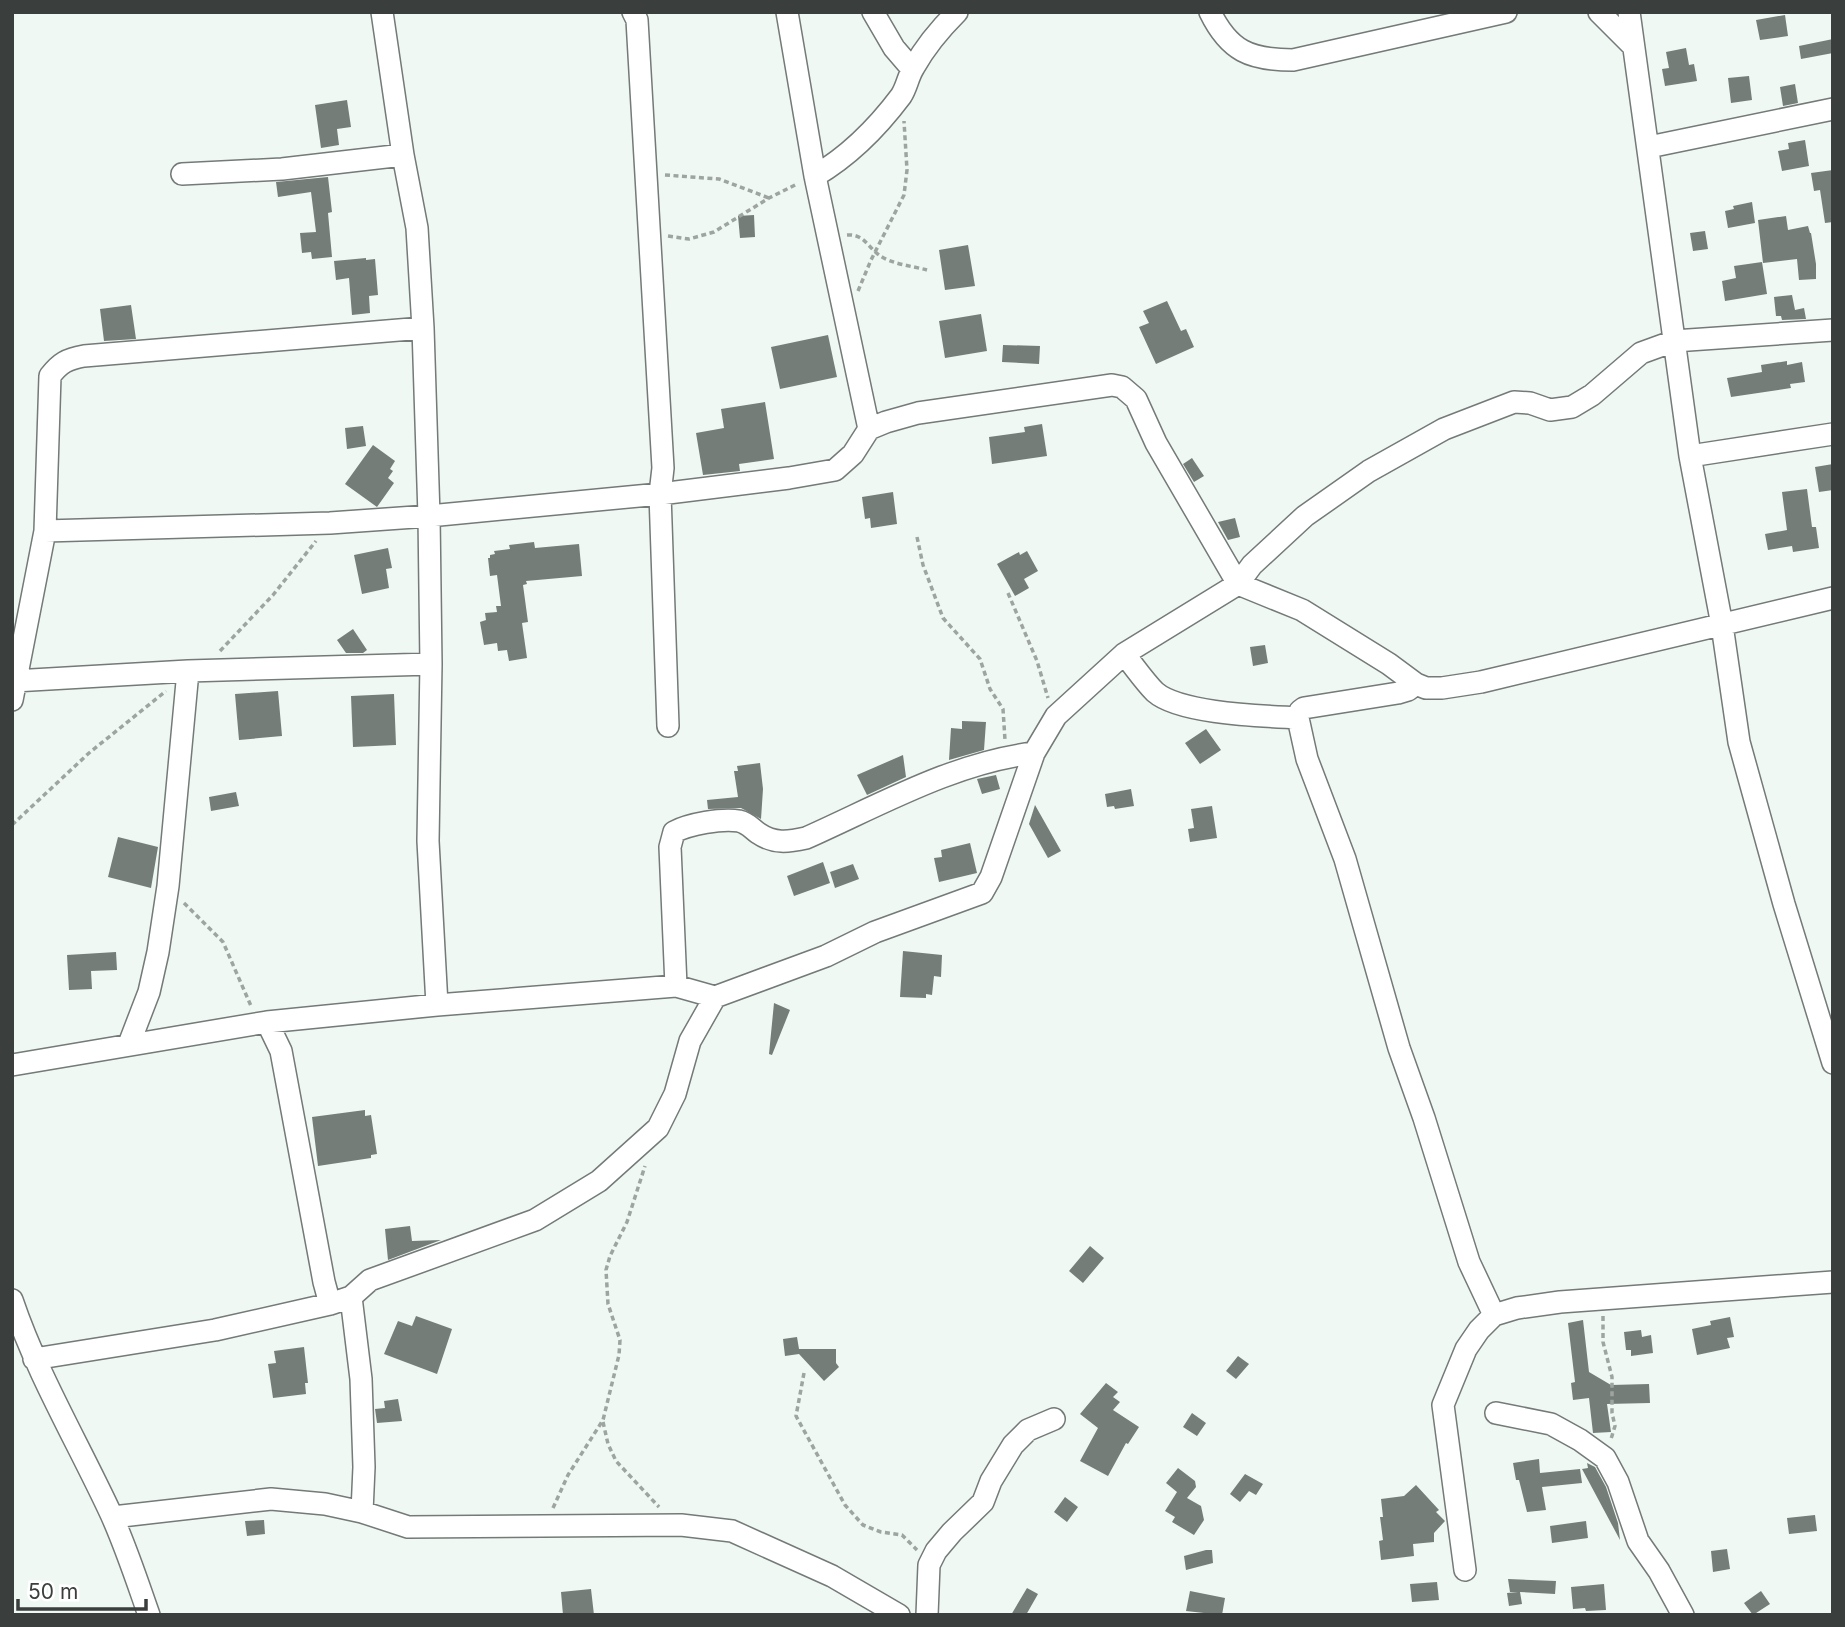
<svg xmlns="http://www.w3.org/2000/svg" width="1845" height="1627" font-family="Inter,sans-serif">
	<rect width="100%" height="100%" fill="#eff8f3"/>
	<path fill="#757d79" d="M1785,15L1788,36L1760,40L1756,20Z
		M1833,39V53L1801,59L1799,46Z
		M1686,48L1689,65L1694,64L1697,81L1665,86L1662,69L1669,68L1666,52Z
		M1749,76L1752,100L1731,103L1728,78Z
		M1795,84L1798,103L1783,106L1780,87Z
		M347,100L351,127L337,129L339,145L321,148L315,105Z
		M1805,140L1809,166L1782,171L1778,151L1789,149L1788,143Z
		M1833,170V222L1825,223L1820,190L1814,191L1811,173Z
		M328,177L332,212L328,213L332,257L312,259L311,252L302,253L300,233L316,232L311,192L278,197L276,182Z
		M1752,202L1755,223L1728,228L1725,211L1734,209L1733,206Z
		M754,215L755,237L740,238L738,216Z
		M1786,216L1788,230L1808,226L1810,233H1811L1816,264V279L1799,280L1797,259L1763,263L1758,220Z
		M1705,231L1708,249L1693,251L1690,233Z
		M968,245L975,286L945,290L939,250Z
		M366,258V260L375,259L378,295L369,296L370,313L352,315L349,278L336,280L334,261Z
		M1762,262L1767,294L1725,301L1722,281L1736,278L1734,266Z
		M1792,295L1795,310L1804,308L1806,319L1782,320L1781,316H1776L1774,297Z
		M1167,301L1181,331L1186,329L1194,347L1156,364L1139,327L1149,323L1143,311Z
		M131,305L136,339L104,341L100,309Z
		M981,314L987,351L945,358L939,321Z
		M828,335L837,377L780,389L771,347Z
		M1003,345L1040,346L1039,364L1002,362Z
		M1787,361V365L1802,362L1805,382L1790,384L1791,388L1731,397L1727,378L1762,372L1761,365Z
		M765,402L774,459L739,464L740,471L703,475L696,433L724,428L721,409Z
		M1042,424L1047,456L992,464L989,437L1025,432L1024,427Z
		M363,426L366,446L347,449L345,428Z
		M373,445L395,461L390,469L393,471L388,478L394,483L377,507L345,484Z
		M1192,458L1204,476L1194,482L1183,464Z
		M1833,464V490L1819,492L1815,467Z
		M1807,489L1812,527H1816L1819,548L1793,552L1792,546L1768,550L1765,534L1787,530L1782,492Z
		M893,492L897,524L871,528L870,518L865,519L862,497Z
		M1235,518L1240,537L1228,540L1218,522Z
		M534,542L535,548L579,544L582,576L526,581L527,584L523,585L528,622L522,623L527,658L509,661L507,650L498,651L497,643L484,645L480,622L486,620L485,613L497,612L496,606H501L497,575L490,576L488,558H490V555L495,554L494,551L510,549L509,545Z
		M388,548L392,568L386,569L389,588L362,594L354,555Z
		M1027,551L1038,571L1024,579L1029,588L1015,596L997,564L1019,552L1020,555Z
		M353,629L367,650L363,653H346L337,640Z
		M1265,645L1268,663L1253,666L1250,647Z
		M278,691L282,736L239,740L235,694Z
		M394,694L396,745L353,747L351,696Z
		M962,721L986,722L984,750L949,760L951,728L962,729Z
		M1206,729L1221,750L1200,764L1185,743Z
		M903,755L906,777L867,795L857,775Z
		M760,763L763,789L761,819L741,808L708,809L707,800L738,797L734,771H738L737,766Z
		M996,775L1000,789L982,794L977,779Z
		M1131,789L1134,806L1115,809L1114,806L1107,807L1105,794Z
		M236,792L239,806L211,811L209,797Z
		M1035,805L1061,851L1048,858L1029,824Z
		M1212,806L1217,838L1190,842L1188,829L1194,828L1191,809Z
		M118,837L158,847L151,888L108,877Z
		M970,843L977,873L939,882L934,858L942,857L941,850Z
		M823,862L830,883L794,896L787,876Z
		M853,864L859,879L835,888L830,872Z
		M903,951L942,955L941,977L934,976L932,995L926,994V998L900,997Z
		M116,952L117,970L91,971L92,989L69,990L67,955Z
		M774,1003L790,1010L772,1055L769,1054Z
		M365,1110V1116L371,1115L377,1154L371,1155V1158L318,1166L312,1117Z
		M410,1226L412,1241L441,1240L388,1260L385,1229Z
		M1090,1246L1104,1258L1083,1283L1069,1271Z
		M416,1316L452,1329L437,1374L384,1354L398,1321L412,1326Z
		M1730,1317L1734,1337L1727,1338L1730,1348L1697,1355L1692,1329L1711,1325L1710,1321Z
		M1583,1320L1589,1372L1611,1385L1649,1384L1650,1403L1607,1404L1611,1432L1593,1433L1589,1398L1573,1400L1571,1383L1575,1382L1568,1323Z
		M1641,1330L1642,1337L1651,1335L1653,1353L1631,1356V1350H1626L1624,1332Z
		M797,1337L799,1349H836V1363L839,1367L824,1381L799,1354L785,1356L783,1339Z
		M304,1347L308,1383H305L306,1394L273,1398L268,1364L276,1363L274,1351Z
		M1238,1356L1249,1364L1236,1379L1226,1371Z
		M1106,1383L1118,1392L1113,1397L1120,1402L1113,1410L1139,1427L1128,1444L1126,1443L1108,1476L1080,1461L1098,1428L1080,1414Z
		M398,1399L402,1421L377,1423L375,1409L385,1408L384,1401Z
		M1192,1413L1206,1423L1197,1436L1183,1427Z
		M1539,1459L1540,1473L1580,1469L1582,1483L1542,1487L1546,1510L1527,1512L1519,1480H1516L1513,1463Z
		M1587,1463L1595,1467L1606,1487L1618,1523L1620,1540L1582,1469L1588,1468Z
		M1178,1468L1195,1481L1196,1487L1187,1498L1201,1506L1204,1520L1194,1535L1172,1522L1175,1517L1165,1511L1177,1492L1166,1483Z
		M1245,1474L1263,1484L1256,1495L1249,1491L1240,1502L1230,1494Z
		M1416,1485L1439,1510L1436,1512L1445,1521L1434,1533V1542L1413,1544L1414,1556L1381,1560L1379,1541L1383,1540L1380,1517H1383L1381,1499L1404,1496Z
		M1065,1497L1078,1507L1067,1522L1054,1512Z
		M1815,1515L1817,1531L1789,1534L1787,1518Z
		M264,1520L265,1534L247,1536L245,1521Z
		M1586,1521L1588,1538L1552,1543L1550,1526Z
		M1727,1549L1730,1569L1713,1572L1711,1551Z
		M1206,1550H1212L1213,1563L1186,1570L1184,1556Z
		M1508,1579L1556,1581L1555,1594L1520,1592L1522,1604L1509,1606L1507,1593L1518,1592H1510Z
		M1437,1582L1439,1600L1412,1602L1410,1584Z
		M1604,1584L1606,1610L1586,1611L1585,1608L1573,1609L1571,1587Z
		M1027,1588L1038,1594L1026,1615H1011Z
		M591,1589L594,1615H563L561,1592Z
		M1190,1591L1225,1598L1222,1615L1186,1611Z
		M1761,1591L1770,1604L1753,1615L1744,1603Z"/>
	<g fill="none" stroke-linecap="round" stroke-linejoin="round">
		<defs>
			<path id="minor" d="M382,12L403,155L417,228L423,328L429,516L431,664L428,841L437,1005
				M633,12L637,20L663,468L660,494L668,726
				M787,12L815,176L869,429
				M873,12L894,48L912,69
				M1210,12C1229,51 1250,60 1293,60L1506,12
				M1599,12L1632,45
				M1629,12L1690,456L1722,625L1739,742L1784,904L1833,1063
				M1649,147L1833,109
				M182,174L282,169L403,155
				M815,176C849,156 877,128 901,96C907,87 908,76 914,67C925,47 941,28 957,12
				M1690,456L1833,434
				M45,531L330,523L429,516L660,494L789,478L835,470L853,454L869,429L886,422L918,413L1112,385L1122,387L1136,399L1156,443L1238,584L1302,610L1389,664L1416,684L1426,688H1442L1481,682L1833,598
				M1124,654C1134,666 1144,681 1155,692C1180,714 1265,716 1298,718
				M14,681L188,671L431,664
				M1416,684L1408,690L1398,693L1304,708L1300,711L1298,718L1307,759L1345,859L1399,1048L1424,1118L1469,1262L1494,1315
				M12,700L45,531L50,376C60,363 67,359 84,356L423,328
				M676,986L670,847L674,832C689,824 722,818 739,821C748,823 751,828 758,833C774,844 788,842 806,838C878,806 955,762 1034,753
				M267,1022L281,1051L324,1282L330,1304
				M129,1044L149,992L158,952L168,886L188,671
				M12,1065L267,1022L437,1005L676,986L715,997
				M351,1297L361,1379L364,1467L362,1512
				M12,1300C37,1374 78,1443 111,1514C126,1547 137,1581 149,1615
				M34,1359L215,1330L330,1304L351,1297L370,1280L535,1220L599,1181L658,1128L675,1094L690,1041L715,997L826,956L875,932L982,893L991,877L1034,753L1056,716L1124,654L1238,584L1252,565L1305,516L1369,471L1444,429L1514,402L1530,403L1550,410L1572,407L1592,395L1641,353L1674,341L1833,330
				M1496,1413L1551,1424L1580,1440L1605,1458L1618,1482L1638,1541L1659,1571L1683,1615
				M113,1517L271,1499L325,1504L362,1512L408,1527L681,1525L732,1531L832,1576L899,1615
				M1465,1570L1443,1405L1466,1349L1479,1330L1494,1315L1517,1308L1560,1302L1833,1282
				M927,1615L929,1565L936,1551L952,1532L983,1502L991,1481L1013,1445L1028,1430L1054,1419"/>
		</defs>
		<use href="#minor" stroke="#737a77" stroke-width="24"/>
		<path stroke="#9ea5a1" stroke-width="3.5" stroke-dasharray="5 3.5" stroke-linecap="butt" d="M665,175L719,179L769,198
			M847,235C864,234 867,246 879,255C891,264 912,266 927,270
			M668,236L689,239L714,232L769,198L797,184
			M858,291L871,260L904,195L907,170L904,121
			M917,537L923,565L943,618L980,659L990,689L1003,709L1005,740
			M1008,593L1037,661L1048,698
			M220,651L273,595L316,541
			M12,825L89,753L166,691
			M184,903L223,942L251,1006
			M1603,1316V1342L1612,1377V1413L1615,1426L1611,1439
			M804,1373L796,1416L845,1505L863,1525L881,1532L902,1535L917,1550
			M603,1422L608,1444L616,1461L659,1507
			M553,1508L568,1475L603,1420L619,1355L620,1340L608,1304L606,1270L610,1256L627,1222L645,1166"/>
		<use href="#minor" stroke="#fff" stroke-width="21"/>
	</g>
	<rect width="1845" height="1627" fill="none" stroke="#3a3e3c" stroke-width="28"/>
	<path d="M18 1599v10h128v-10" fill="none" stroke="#3a3e3c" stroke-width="3.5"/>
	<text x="28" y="1599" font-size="21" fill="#3a3e3c" stroke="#ffffff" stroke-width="5" paint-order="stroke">50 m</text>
</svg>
